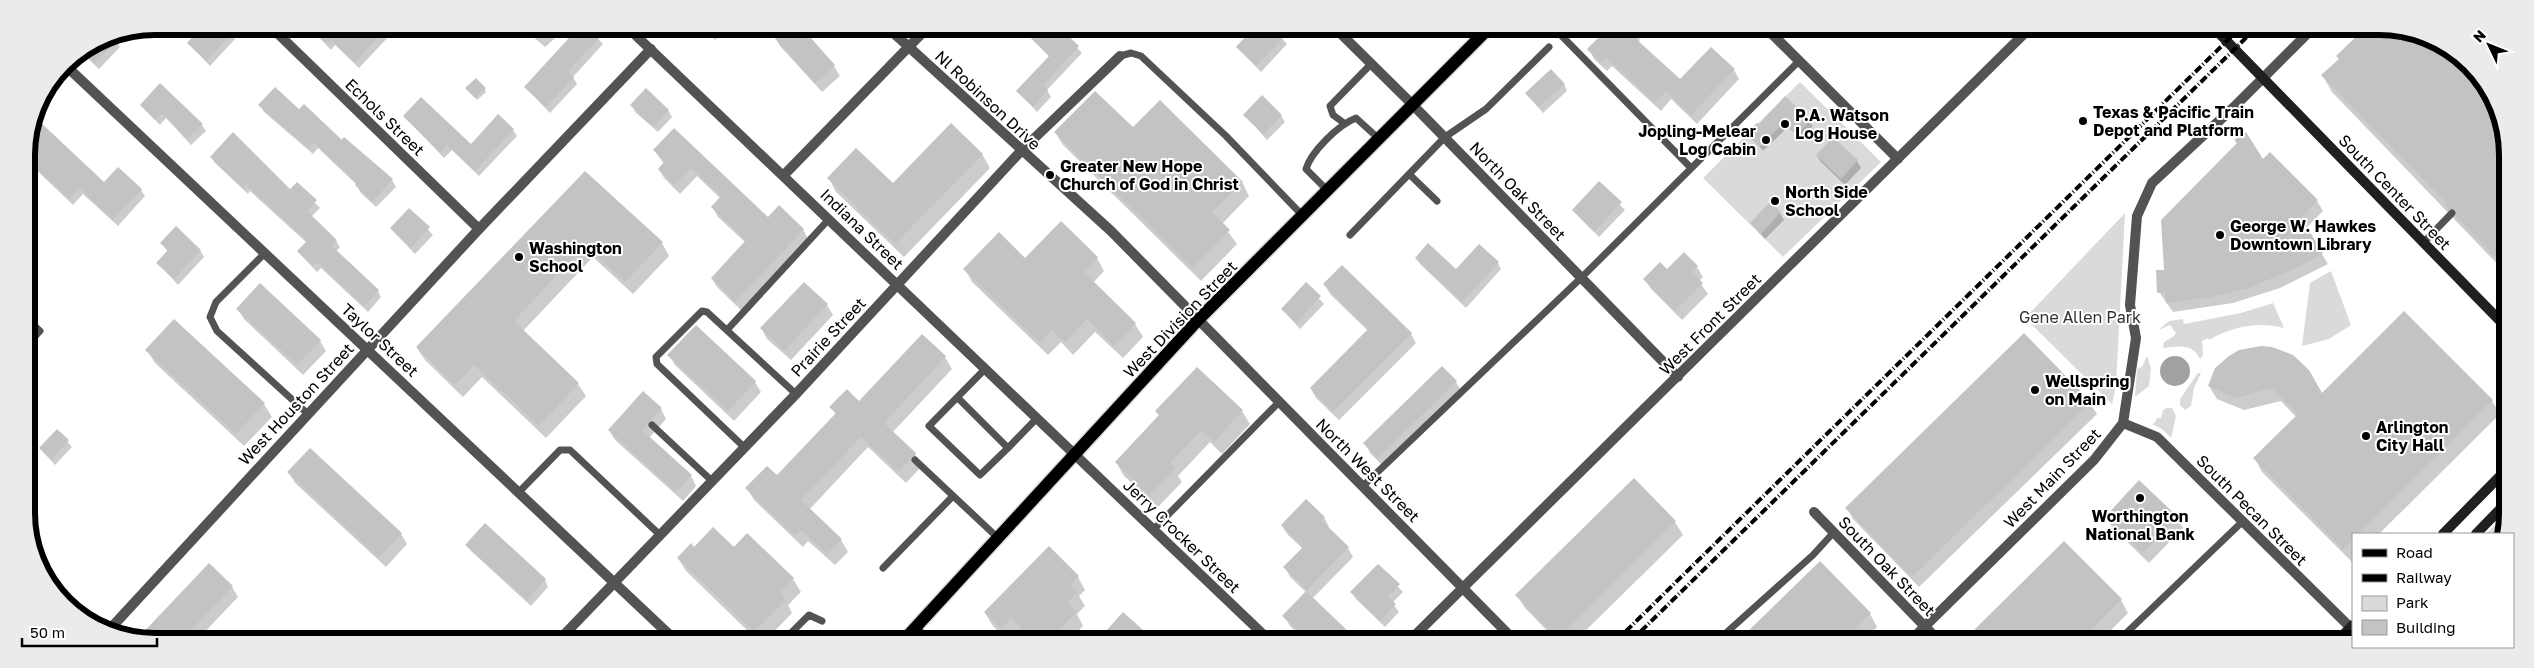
<svg xmlns="http://www.w3.org/2000/svg" width="2534" height="668" font-family="'Golos Text',sans-serif">
	<rect width="100%" height="100%" fill="#fff"/>
	<path fill="#dadada" d="M1800,82L1881,162L1783,257L1703,178Z
		M2125,213L2116,386L2112,404L2025,318Z
		M2331,271L2351,325L2329,339L2302,346L2310,283Z
		M2273,303L2284,328C2258,321 2231,327 2209,340L2208,338L2202,341L2203,355L2200,359C2193,343 2178,346 2163,348L2164,342L2174,336L2176,333L2170,325L2158,330L2169,321L2183,319L2184,324L2241,313Z
		M2147,356L2151,368L2149,386L2135,397L2137,369L2142,367Z
		M2198,373H2201L2194,388L2191,406L2185,410L2180,405V399Z
		M2167,408H2172L2176,416L2171,438L2162,429L2150,423L2154,424L2157,418H2161L2163,410Z
		M2505,515V534H2486Z"/>
	<path fill="#a1a1a1" d="M2160 371a15 15 0 1 1 30 0a15 15 0 1 1-30 0Z"/>
	<path fill="#0003" d="M308,26L387,27L391,34L359,68L335,45L331,50Z
		M522,27H587L603,44L573,77L577,84L550,113L525,87L569,40L562,32L545,47Z
		M701,27H728L715,40Z
		M783,27H799L834,66L840,76L822,92L780,46L774,36Z
		M1019,27H1058L1082,53L1047,90L1051,97L1037,112L1018,91L1050,57Z
		M1209,27H1223L1216,34Z
		M1255,27L1272,28L1287,44L1261,72L1237,47Z
		M1632,28L1640,40L1638,42L1680,81L1734,70L1739,79L1697,124L1671,99L1661,111L1612,66L1607,71L1594,59L1589,49L1601,37L1597,28Z
		M2366,29H2405L2470,64L2505,130V272L2332,92L2323,76L2340,59L2338,56Z
		M232,33L235,39L210,66L188,43Z
		M110,35L120,47L99,69L81,52Z
		M160,84L202,125L206,131L191,145L166,118L160,125L141,105Z
		M1564,84L1567,91L1543,113L1526,93Z
		M485,89L486,92L477,100L469,91Z
		M1785,98L1813,126L1801,139L1788,127L1763,151L1748,133L1759,126Z
		M260,105L299,111L392,180L396,187L376,207L360,192L357,185L318,148L313,154L264,112Z
		M632,105L668,110L672,117L658,132L635,112Z
		M1245,115L1281,116L1285,122L1267,140Z
		M405,116L471,146L513,130L517,136L479,176L452,150L444,158Z
		M31,129L104,183L141,190L145,196L118,226L83,194L73,205L27,161V146Z
		M1133,129L1242,182L1249,196L1222,224L1237,244L1201,281L1063,145L1055,132Z
		M674,130L768,219L803,229L808,239L741,310L718,288L712,279L746,243L718,217L713,208L721,199L697,176L680,194L665,179L659,170L664,164L654,150Z
		M1833,139L1857,161L1861,168L1845,185L1821,162L1817,156Z
		M982,154L990,168L904,257L836,192L829,178L893,185Z
		M212,157L290,191L297,184L320,208L311,217L336,241L340,247L336,252L378,291L381,297L368,312L321,268L317,272L298,252L307,243L250,191L248,194L215,163Z
		M2263,161L2317,201L2323,211L2306,228L2328,264L2280,288L2233,303L2173,312L2159,292L2165,271Z
		M585,173L662,243L669,256L633,294L593,257L523,331L578,384L586,396L546,438L482,377L463,397L425,360L417,348Z
		M1599,183L1625,210L1599,237L1573,210Z
		M409,209L433,235L415,254L391,229Z
		M1780,213L1784,220L1765,239L1751,223Z
		M161,243L200,250L204,257L178,285L158,263L168,252Z
		M1097,258L1104,271L1093,283L1135,324L1143,337L1123,358L1095,332L1073,355L1061,342L1048,355L972,282L965,269Z
		M1416,258L1456,271L1498,263L1501,269L1466,308L1420,264Z
		M1697,267L1703,277L1699,281L1708,294L1682,320L1651,289L1645,279L1667,271Z
		M804,283L827,305L833,315L791,360L767,339L762,329Z
		M1306,284L1324,304L1300,329L1282,309Z
		M1325,285L1411,334L1416,343L1339,420L1316,398L1311,389L1368,331L1330,294Z
		M238,309L320,341L326,351L303,375L244,319Z
		M2024,335L2090,403L2097,414L1919,587L1853,519L1847,508Z
		M922,336L945,357L952,369L892,433L915,454L922,466L906,483L868,447L809,510L841,540L848,552L835,565L808,541L803,547L754,500L747,488L777,477L836,415L831,407L859,402Z
		M2261,347L2322,395L2492,401L2500,414L2379,534H2353L2352,562L2262,472L2255,459L2296,417L2281,401L2244,410L2217,399L2209,386Z
		M147,350L264,404L272,417L244,446L155,363Z
		M669,355L755,382L761,392L734,421L675,365Z
		M1197,369L1242,411L1250,424L1222,454L1210,442L1178,476L1182,482L1158,507L1124,476L1116,462L1160,416Z
		M1456,382L1462,392L1384,467L1371,454L1365,444Z
		M661,409L666,419L649,438L691,476L696,486L683,501L615,440L609,430Z
		M58,431L72,447L55,465L41,449Z
		M311,449L401,534L407,544L386,567L295,483L289,473Z
		M1634,480L1675,522L1683,535L1575,641H1557L1525,608L1517,595Z
		M1324,517L1329,527L1328,528L1348,548L1353,557L1312,599L1352,640H1304L1290,626L1284,616L1307,593L1290,577L1285,567L1303,549L1288,535L1282,526Z
		M2106,517L2177,518L2183,528L2149,563L2112,527Z
		M747,535L793,579L801,592L788,605L792,613L766,640H757L686,571L678,558L694,548L734,549Z
		M467,545L545,580L548,587L531,606L471,551Z
		M209,564L232,587L238,597L198,639H139Z
		M1378,565L1403,592L1392,603L1399,612L1385,627L1356,599L1352,592Z
		M1078,577L1085,590L1079,596L1085,606L1077,614L1083,626L1069,640H1029L1019,631L1007,640L993,626L985,613Z
		M2121,600L2128,613L2100,641H1979L1974,632Z
		M1870,614L1877,627L1863,641H1740Z
		M1142,631L1146,638L1143,640H1111L1106,632Z"/>
	<path fill="#c3c3c3" d="M202,26H238L206,61L187,43Z
		M308,26H324L388,27L355,62L331,40L327,44Z
		M558,27H589L600,37L568,71L574,77L546,107L524,87L569,38Z
		M782,27H801L835,65L815,83L772,35Z
		M1021,27H1059L1079,46L1043,85L1048,90L1033,107L1016,91L1049,56Z
		M1254,27L1274,28L1284,37L1256,66L1236,47Z
		M1608,28H1624L1680,79L1711,47L1735,69L1691,115L1666,91L1655,103L1606,57L1601,63L1587,49Z
		M2364,29H2405L2470,64L2505,130V267L2456,217V210L2448,209L2444,204L2446,203L2321,75L2339,59L2336,56Z
		M124,32L95,63L82,51L106,36Z
		M1551,69L1565,84L1538,107L1525,93Z
		M476,78L486,88L475,98L465,88Z
		M160,83L203,124L187,139L162,113L155,120L140,105Z
		M275,87L299,109L304,104L342,140L344,137L393,179L372,202L355,185L357,183L314,143L308,148L258,105Z
		M646,88L669,110L653,127L630,105Z
		M1095,91L1133,127L1160,100L1243,182L1212,212L1230,230L1192,268L1054,132Z
		M1262,95L1282,115L1263,134L1243,115Z
		M1785,96L1811,120L1797,134L1784,123L1759,147L1746,133L1757,123L1759,124Z
		M421,97L471,144L498,114L514,129L475,171L447,145L440,153L403,116Z
		M38,120L104,182L118,167L142,189L113,220L79,188L69,199L27,160V146L31,127Z
		M951,123L983,154L895,244L827,178L856,148L893,183Z
		M674,128L768,217L779,205L804,229L735,302L711,278L746,240L711,207L721,196L691,168L674,185L658,169L665,161L653,150Z
		M233,132L290,189L297,182L317,200L307,211L337,240L332,246L379,290L364,306L317,262L313,266L297,251L307,241L246,185L243,188L210,157Z
		M2246,132L2263,159L2270,152L2318,200L2301,218L2323,253L2299,267L2248,288L2207,298L2166,303L2165,292L2157,293L2156,270H2164L2161,220L2237,143L2234,140Z
		M1833,137L1858,160L1841,179L1816,155Z
		M585,171L663,242L625,282L585,245L514,321L579,383L539,426L474,365L455,385L416,347Z
		M1599,181L1622,202L1594,232L1572,210Z
		M1770,202L1781,212L1761,234L1750,223Z
		M409,208L430,227L411,248L390,228Z
		M1061,221L1098,257L1084,272L1136,323L1114,346L1087,319L1065,342L1052,330L1040,343L963,269L999,232L1025,258Z
		M176,226L201,250L174,279L156,263L168,250L160,243Z
		M1428,243L1456,269L1479,244L1499,262L1462,302L1415,258Z
		M1684,252L1698,266L1692,272L1703,283L1675,311L1643,279L1660,262L1667,269Z
		M1342,265L1412,333L1333,412L1310,388L1368,329L1323,284Z
		M804,282L828,304L784,351L760,328Z
		M1306,282L1321,296L1296,323L1281,309Z
		M260,283L321,340L297,365L236,309Z
		M2404,311L2493,400L2358,534H2353V540L2343,549L2253,458L2298,414L2272,388L2236,398L2208,386L2215,368L2229,356L2239,350L2261,346L2272,347L2293,355L2309,370L2322,393Z
		M174,319L265,403L236,434L145,350Z
		M696,325L756,381L728,411L667,355Z
		M2024,333L2091,402L1912,577L1845,508Z
		M922,334L946,356L884,423L916,453L899,472L861,437L801,500L842,539L827,554L801,530L795,536L745,488L767,466L777,475L836,413L829,407L847,389L859,401Z
		M1442,366L1457,381L1378,458L1363,443Z
		M1197,367L1243,410L1214,442L1202,430L1170,463L1175,468L1149,495L1115,462L1159,415L1155,411Z
		M643,391L662,408L642,430L692,475L676,492L608,430Z
		M57,429L69,440L51,460L39,448Z
		M310,448L402,533L379,558L287,472Z
		M1634,478L1676,521L1557,638L1515,595Z
		M2139,480L2178,517L2143,553L2105,517Z
		M1306,499L1325,517L1321,520L1349,547L1307,590L1283,567L1303,547L1281,525Z
		M485,523L546,579L527,600L465,545Z
		M713,527L734,547L747,533L794,578L780,593L786,599L754,632L677,558L691,543L694,547Z
		M2064,541L2122,599L2087,634L2094,641H1981L1972,632Z
		M1049,546L1079,576L1071,585L1078,592L1068,602L1077,612L1049,640H1033L1011,618L1001,629L984,612Z
		M1820,561L1871,613L1842,641H1738Z
		M209,563L233,586L183,639H137Z
		M1378,564L1400,584L1388,597L1396,604L1380,621L1350,592Z
		M1306,591L1350,633L1343,640H1308L1282,616Z
		M1123,612L1143,630L1134,640H1113L1105,632Z"/>
	<g fill="none" stroke-linecap="round" stroke-linejoin="round">
		<defs>
			<path id="primary" d="M904,640L1198,320L1489,28"/>
		</defs>
		<use href="#primary" stroke="#dbdbdb" stroke-width="15"/>
		<path stroke="#535353" stroke-width="7" d="M1554,28L1691,168
			M1563,37L1572,28
			M1120,56L1131,53L1141,56L1226,136L1302,215
			M1344,123L1333,115L1330,106L1371,64
			M1409,174L1437,201
			M1327,190L1306,169C1311,152 1338,125 1356,118L1378,138
			M1350,235L1445,137L1486,109L1549,47
			M2424,242L2452,213
			M265,253L216,302L210,317L217,331L308,414
			M28,320L40,331L28,344
			M727,330L829,219
			M958,398L1008,448L980,475L929,426L985,369
			M652,425L712,481
			M744,447L657,364L656,357L702,311L707,312L796,394
			M1008,448L1037,418
			M915,460L998,538
			M1364,485L1582,277L1799,61
			M520,491L560,450H570L660,535
			M1154,529L1279,402
			M883,568L953,496
			M784,640L809,615L822,621
			M1717,641L1813,555L1834,532
			M2118,641L2242,522"/>
		<path stroke="#535353" stroke-width="10" d="M270,26L479,229
			M627,27L1269,640
			M887,27L1111,231L1515,641
			M1335,28L1412,104L1678,377
			M1766,28L1898,159
			M64,64L675,640
			M784,175L928,27
			M2123,423L2157,437L2353,630
			M1814,512L1939,641
			M915,628L926,640
			M110,629L479,229L651,49
			M559,640L796,394L1021,151L1120,56
			M1409,641L2030,28
			M1910,641L2094,460L2123,423L2136,338L2130,305L2137,216L2152,183L2234,107L2312,29"/>
		<path stroke="#202020" stroke-width="10" d="M2215,29L2505,326
			M2443,534L2505,471
			M2476,534L2505,504
			M2337,641L2353,625"/>
		<use href="#primary" stroke="#000" stroke-width="12"/>
		<path stroke="#000" stroke-width="4" stroke-dasharray="8 2.5 1 2.5" stroke-linecap="butt" d="M1616,641L2239,29
			M1631,641L2255,29"/>
	</g>
	<g fill="#000" stroke="#fff" stroke-width="2">
		<circle cx="2083" cy="121" r="5"/>
		<circle cx="1785" cy="124" r="5"/>
		<circle cx="1766" cy="140" r="5"/>
		<circle cx="1050" cy="175" r="5"/>
		<circle cx="1775" cy="201" r="5"/>
		<circle cx="2220" cy="235" r="5"/>
		<circle cx="519" cy="257" r="5"/>
		<circle cx="2035" cy="390" r="5"/>
		<circle cx="2366" cy="436" r="5"/>
		<circle cx="2140" cy="498" r="5"/>
	</g>
	<g text-anchor="middle" dominant-baseline="central" stroke-width="4" stroke-linejoin="round" paint-order="stroke">
		<g font-size="16" fill="#000" stroke="#fff">
			<text transform="translate(988 100) rotate(43)">Nl Robinson Drive</text>
			<text transform="translate(385 117) rotate(44)">Echols Street</text>
			<text transform="translate(1518 191) rotate(46)">North Oak Street</text>
			<text transform="translate(2395 192) rotate(46)">South Center Street</text>
			<text transform="translate(862 229) rotate(44)">Indiana Street</text>
			<text transform="translate(1180 319) rotate(-46)">West Division Street</text>
			<text transform="translate(1710 324) rotate(-45)">West Front Street</text>
			<text transform="translate(828 337) rotate(-47)">Prairie Street</text>
			<text transform="translate(380 340) rotate(43)">Taylor Street</text>
			<text transform="translate(296 404) rotate(-47)">West Houston Street</text>
			<text transform="translate(1368 470) rotate(45)">North West Street</text>
			<text transform="translate(2052 478) rotate(-46)">West Main Street</text>
			<text transform="translate(2252 510) rotate(45)">South Pecan Street</text>
			<text transform="translate(1182 536) rotate(44)">Jerry Crocker Street</text>
			<text transform="translate(1887 566) rotate(46)">South Oak Street</text>
		</g>
		<g font-size="16" font-weight="bold" fill="#000" stroke="#fff" text-anchor="start">
			<text x="2093" y="112">Texas &amp; Pacific Train<tspan x="2093" dy="18">Depot and Platform</tspan></text>
			<text x="1795" y="115">P.A. Watson<tspan x="1795" dy="18">Log House</tspan></text>
			<text x="1756" y="131" text-anchor="end">Jopling-Melear<tspan x="1756" dy="18">Log Cabin</tspan></text>
			<text x="1060" y="166">Greater New Hope<tspan x="1060" dy="18">Church of God in Christ</tspan></text>
			<text x="1785" y="192">North Side<tspan x="1785" dy="18">School</tspan></text>
			<text x="2230" y="226">George W. Hawkes<tspan x="2230" dy="18">Downtown Library</tspan></text>
			<text x="529" y="248">Washington<tspan x="529" dy="18">School</tspan></text>
			<text x="2045" y="381">Wellspring<tspan x="2045" dy="18">on Main</tspan></text>
			<text x="2376" y="427">Arlington<tspan x="2376" dy="18">City Hall</tspan></text>
			<text x="2140" y="516" text-anchor="middle">Worthington<tspan x="2140" dy="18">National Bank</tspan></text>
		</g>
		<g font-size="16" fill="#313131" stroke="#fff">
			<text x="2080" y="317">Gene Allen Park</text>
		</g>
	</g>
	<path d="M0 0H2534V668H0ZM155 35H2379A120 120 0 0 1 2499 155V513A120 120 0 0 1 2379 633H155A120 120 0 0 1 35 513V155A120 120 0 0 1 155 35Z" fill="#ebebeb" fill-rule="evenodd"/>
	<path fill="none" stroke="#000" stroke-width="6" d="M155 35H2379A120 120 0 0 1 2499 155V513A120 120 0 0 1 2379 633H155A120 120 0 0 1 35 513V155A120 120 0 0 1 155 35Z"/>
	<rect x="2352" y="533" width="162" height="115" fill="#ffffff" stroke="#999999"/>
	<rect x="2362" y="549" width="25" height="8" fill="#000000" stroke="#999999"/>
	<text x="2396" y="558" font-size="15" fill="#000000">Road</text>
	<rect x="2362" y="574" width="25" height="8" fill="#000000" stroke="#999999"/>
	<text x="2396" y="583" font-size="15" fill="#000000">Railway</text>
	<rect x="2362" y="596" width="25" height="15" fill="#dadada" stroke="#999999"/>
	<text x="2396" y="608" font-size="15" fill="#000000">Park</text>
	<rect x="2362" y="620" width="25" height="15" fill="#c3c3c3" stroke="#999999"/>
	<text x="2396" y="633" font-size="15" fill="#000000">Building</text>
	<g transform="translate(2489 45) rotate(313)" stroke="#ffffff" stroke-width="4" paint-order="stroke">
	<path d="M0-4L9 19L0 12L-9 19Z" fill="#000000"/>
	<text y="-8" font-size="14" font-weight="bold" text-anchor="middle" fill="#000000">N</text>
	</g>
	<path d="M22 638v8h135v-8" fill="none" stroke="#000000" stroke-width="2.5"/>
	<text x="30" y="638" font-size="15" fill="#000000" stroke="#ffffff" stroke-width="4" paint-order="stroke">50 m</text>
</svg>
